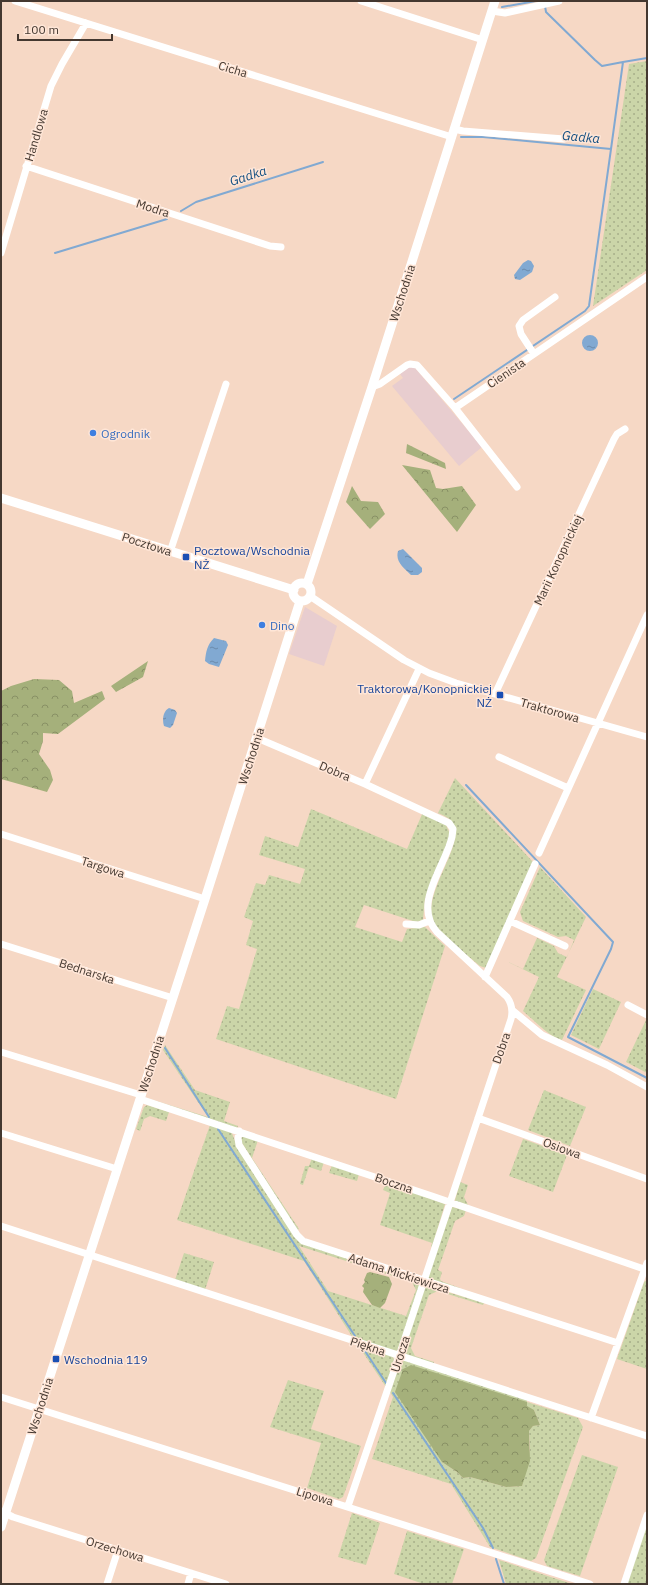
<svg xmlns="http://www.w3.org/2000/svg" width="648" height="1585" font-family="'IBM Plex Sans',sans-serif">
	<defs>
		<pattern id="grass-dots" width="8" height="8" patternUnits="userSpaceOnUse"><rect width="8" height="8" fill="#cbd5a8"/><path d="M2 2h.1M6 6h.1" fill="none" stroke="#a6ae89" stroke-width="1.8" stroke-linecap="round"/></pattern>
		<pattern id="forest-crowns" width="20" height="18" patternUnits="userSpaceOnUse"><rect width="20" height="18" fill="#a5b07b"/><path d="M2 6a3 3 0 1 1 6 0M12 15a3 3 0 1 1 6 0" fill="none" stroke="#889065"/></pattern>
		<pattern id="water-ripples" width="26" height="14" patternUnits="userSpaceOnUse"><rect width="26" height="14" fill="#81a9d2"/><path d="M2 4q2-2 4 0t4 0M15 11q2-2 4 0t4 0" fill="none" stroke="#6b8bab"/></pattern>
	</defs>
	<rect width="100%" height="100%" fill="#f6d8c5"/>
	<path fill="#e8cdcf" d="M409,367L415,368L482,447L459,466L392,386L403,378L400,374Z
		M305,607L337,626L324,666L289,654Z"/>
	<path fill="url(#grass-dots)" fill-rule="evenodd" d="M647,61V270L593,306L629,64Z
		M455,778L533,862L486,968L480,966C470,957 437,933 433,923C421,891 469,843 451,821C448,817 442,815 438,813Z
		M311,809L407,849L423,812L446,825L450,834L449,841L425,899L423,920L416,922L364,905L355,927L402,942L407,929L425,927L445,946L396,1099L216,1039L227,1006L239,1009L257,949L246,945L253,921L244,917L256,883L265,885L269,875L300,884L305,869L259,855L265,836L298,847Z
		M540,867L586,917L557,977L586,990L562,1040C548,1036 535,1021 523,1011L539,977L500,958L523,969L537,938L554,946L558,953L567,957L574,940L566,936L558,937L523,921L520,912Z
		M593,989L621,1002L599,1049L571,1035Z
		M646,1020H647V1073L626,1062Z
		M165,1045L195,1090L230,1102L224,1121L238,1126L237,1128L147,1098L208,1117L163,1050Z
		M544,1090L586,1107L570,1146L528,1130Z
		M147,1105L169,1112L166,1121L150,1116L144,1119L140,1131L136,1129L144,1107L146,1106Z
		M210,1125L231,1131L237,1146L299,1242L418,1283L419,1286L398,1350L395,1351L353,1338L304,1261L177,1220ZM299,1246L412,1282L416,1290L406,1316L328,1291Z
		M244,1136L258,1140L252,1158L299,1229L297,1230L242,1143L241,1138Z
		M523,1139L567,1155L553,1192L509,1176Z
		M312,1158L324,1162L321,1171L309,1167L303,1185L300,1184L305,1166H309Z
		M332,1165L359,1174L357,1181L329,1173Z
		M460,1182L468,1185L464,1197L468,1205L456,1202L455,1200Z
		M386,1183L445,1204L432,1247L431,1246L432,1243L380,1225L390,1193L383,1190Z
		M452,1207L466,1210L464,1216L455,1221L438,1270L442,1272L440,1279L441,1281L460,1288V1290L429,1279L428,1277Z
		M184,1253L214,1262L205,1290L175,1280Z
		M647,1280V1369L617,1359L644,1282Z
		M427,1286L484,1303L483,1305L438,1291L429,1295L411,1348L415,1356L434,1362L433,1365L406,1355L404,1351L424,1287Z
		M364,1346L391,1355L394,1359L386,1387L360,1348Z
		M406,1360L527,1400V1402L578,1418L583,1427L536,1558L531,1561L490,1547L451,1484L372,1459L393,1397L390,1392L400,1363ZM534,1410L540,1425L533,1426L529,1431L530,1449L522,1486L506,1487L470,1477L463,1478L457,1472L442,1462Z
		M288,1380L324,1391L311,1429L361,1446L343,1497L339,1499L307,1488L321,1443L270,1427Z
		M582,1455L618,1467L580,1576L547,1566L544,1560Z
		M352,1513L380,1523L366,1565L338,1557Z
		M647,1519V1584H626Z
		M407,1531L464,1549L452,1584H424L394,1574Z
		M499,1560L572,1584H506Z"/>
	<path fill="url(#forest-crowns)" d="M407,444L445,463L446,469L406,453Z
		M402,465L430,470L436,488L443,489L462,486L476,505L457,532Z
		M352,486L361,501L378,502L385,514L370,529L346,502Z
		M148,661L143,677L116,692L111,686Z
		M34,679L59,680L72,691L74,703L102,691L105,699L58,734L43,733V741L39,754L50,770L53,780L47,792L1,779V691L11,686Z
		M370,1272L389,1277L392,1284L385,1303L380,1308L372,1305L363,1292L364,1288L362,1286L365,1282L364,1280L367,1273Z
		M411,1365L527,1402V1406L534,1410L540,1425L533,1426L529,1431L530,1461L522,1486L506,1487L470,1477L463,1478L457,1472L442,1462L395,1392L403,1369Z"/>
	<path fill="url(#water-ripples)" d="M528,260L531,261L534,266L532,272L520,280L515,279L514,275L523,263Z
		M582 343a8 8 0 1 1 16 0a8 8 0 1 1-16 0Z
		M403,549L422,568V572L418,575H411C404,568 395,562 398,551Z
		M214,638L226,641L228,645L219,667L209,664L205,661C206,652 207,645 214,638Z
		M169,708L175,710L177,713L173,725L170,728L164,726C162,720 163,711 169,708Z"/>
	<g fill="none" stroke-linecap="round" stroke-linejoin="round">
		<path stroke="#81a9d2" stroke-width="2" d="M545,6L546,12L595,60L602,66L623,62
			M502,7L536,1
			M461,137H483L611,149L623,62L647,58
			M181,211L196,202L323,162
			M55,253L167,219
			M454,399L585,311L589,306L611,149
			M466,785L613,942L611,949L568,1037L647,1078
			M165,1048L209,1117
			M218,1129L355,1336
			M363,1348L386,1383
			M393,1393L483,1528L493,1548
			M496,1559L504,1584"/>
		<path stroke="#fff" stroke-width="7" d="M15,1L452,137
			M361,1L483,40
			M492,11L505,13L559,1
			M454,129L463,131L564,139
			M26,166L270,246L281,247
			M1,253L51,86L62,64L86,23
			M534,354L521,334L519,326L523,320L555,297
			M372,387L380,384L407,365L410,364L417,365L455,408L517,487
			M455,408L647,277
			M170,552L226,384
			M310,596L404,660L429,673L456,683L647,737
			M495,694L614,439L617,434L625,429
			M257,738L365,784L449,823L453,829L452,837C445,867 412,904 437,932L507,997C512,1004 513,1011 511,1019L399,1356L348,1506
			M499,757L568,788
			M365,784L419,669
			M1,834L205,899
			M539,853L647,615
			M510,921L565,946
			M406,924L419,925L429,921
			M1,944L173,998
			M485,977L535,864
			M628,1005L647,1015
			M512,1010L542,1035L607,1065L647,1087
			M1,1052L141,1095
			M140,1099L432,1196L647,1270
			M478,1118L647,1179
			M239,1131L238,1138L239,1145L297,1235L303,1241L618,1343
			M1,1133L117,1169
			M1,1226L647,1436
			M1,1397L590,1584
			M591,1418L647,1263
			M1,1511L13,1517L226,1584
			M107,1584L118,1550
			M188,1584L191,1573
			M624,1584L647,1515"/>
		<path stroke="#fff" stroke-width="9" d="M1,498L294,590
			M293 592a9 9 0 1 1 18 0a9 9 0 1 1-18 0Z
			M307,584L372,387L495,1
			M1,1527L205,899L300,601"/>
	</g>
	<g fill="#3f7fe0" stroke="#ffe6d7" stroke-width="1.5">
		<circle cx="93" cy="433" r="4"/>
		<circle cx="262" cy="625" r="4"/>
	</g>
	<g fill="#1a4fb4" stroke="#ffe6d7" stroke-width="1.5">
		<rect x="182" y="553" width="8" height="8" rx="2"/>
		<rect x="496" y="691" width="8" height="8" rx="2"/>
		<rect x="52" y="1355" width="8" height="8" rx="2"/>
	</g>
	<g text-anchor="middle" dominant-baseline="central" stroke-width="3" stroke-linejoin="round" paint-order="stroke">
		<g font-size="12" fill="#443830" stroke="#ffe6d7">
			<text transform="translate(233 69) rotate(17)">Cicha</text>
			<text transform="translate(36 135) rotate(-73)">Handlowa</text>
			<text transform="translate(153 208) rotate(18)">Modra</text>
			<text transform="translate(402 293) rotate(-72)">Wschodnia</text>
			<text transform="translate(506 373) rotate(-34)">Cienista</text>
			<text transform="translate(147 544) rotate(18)">Pocztowa</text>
			<text transform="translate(558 560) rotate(-65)">Marii Konopnickiej</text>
			<text transform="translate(550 710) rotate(16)">Traktorowa</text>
			<text transform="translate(251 756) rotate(-72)">Wschodnia</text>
			<text transform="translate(335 771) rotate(23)">Dobra</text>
			<text transform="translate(103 867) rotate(18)">Targowa</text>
			<text transform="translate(87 971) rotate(18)">Bednarska</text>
			<text transform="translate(501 1048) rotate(-71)">Dobra</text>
			<text transform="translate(151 1064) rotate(-72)">Wschodnia</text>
			<text transform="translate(562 1148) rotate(20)">Osiowa</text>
			<text transform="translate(394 1183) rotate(19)">Boczna</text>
			<text transform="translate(399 1273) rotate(18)">Adama Mickiewicza</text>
			<text transform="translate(368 1346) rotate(18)">Piękna</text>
			<text transform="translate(400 1354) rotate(-72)">Urocza</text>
			<text transform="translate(40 1406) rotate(-72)">Wschodnia</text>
			<text transform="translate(315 1496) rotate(17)">Lipowa</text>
			<text transform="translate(115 1549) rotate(17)">Orzechowa</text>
		</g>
		<g font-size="12" fill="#366cbe" stroke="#ffe6d7" text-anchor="start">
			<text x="101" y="433">Ogrodnik</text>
			<text x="270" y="625">Dino</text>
		</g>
		<g font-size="12" fill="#164399" stroke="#ffe6d7" text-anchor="start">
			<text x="194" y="550">Pocztowa/Wschodnia<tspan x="194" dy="14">NŻ</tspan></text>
			<text x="492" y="688" text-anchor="end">Traktorowa/Konopnickiej<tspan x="492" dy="14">NŻ</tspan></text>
			<text x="64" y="1359">Wschodnia 119</text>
		</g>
		<g font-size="13" font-style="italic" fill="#124e81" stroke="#ffe6d7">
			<text transform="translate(581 137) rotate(5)">Gadka</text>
			<text transform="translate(248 176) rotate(-18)">Gadka</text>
		</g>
	</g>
	<rect width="648" height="1585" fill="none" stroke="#443830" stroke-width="4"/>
	<path d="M18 34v6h94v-6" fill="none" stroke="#443830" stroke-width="2"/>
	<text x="24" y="34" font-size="12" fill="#443830" stroke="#ffe6d7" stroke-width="3" paint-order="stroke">100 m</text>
</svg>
